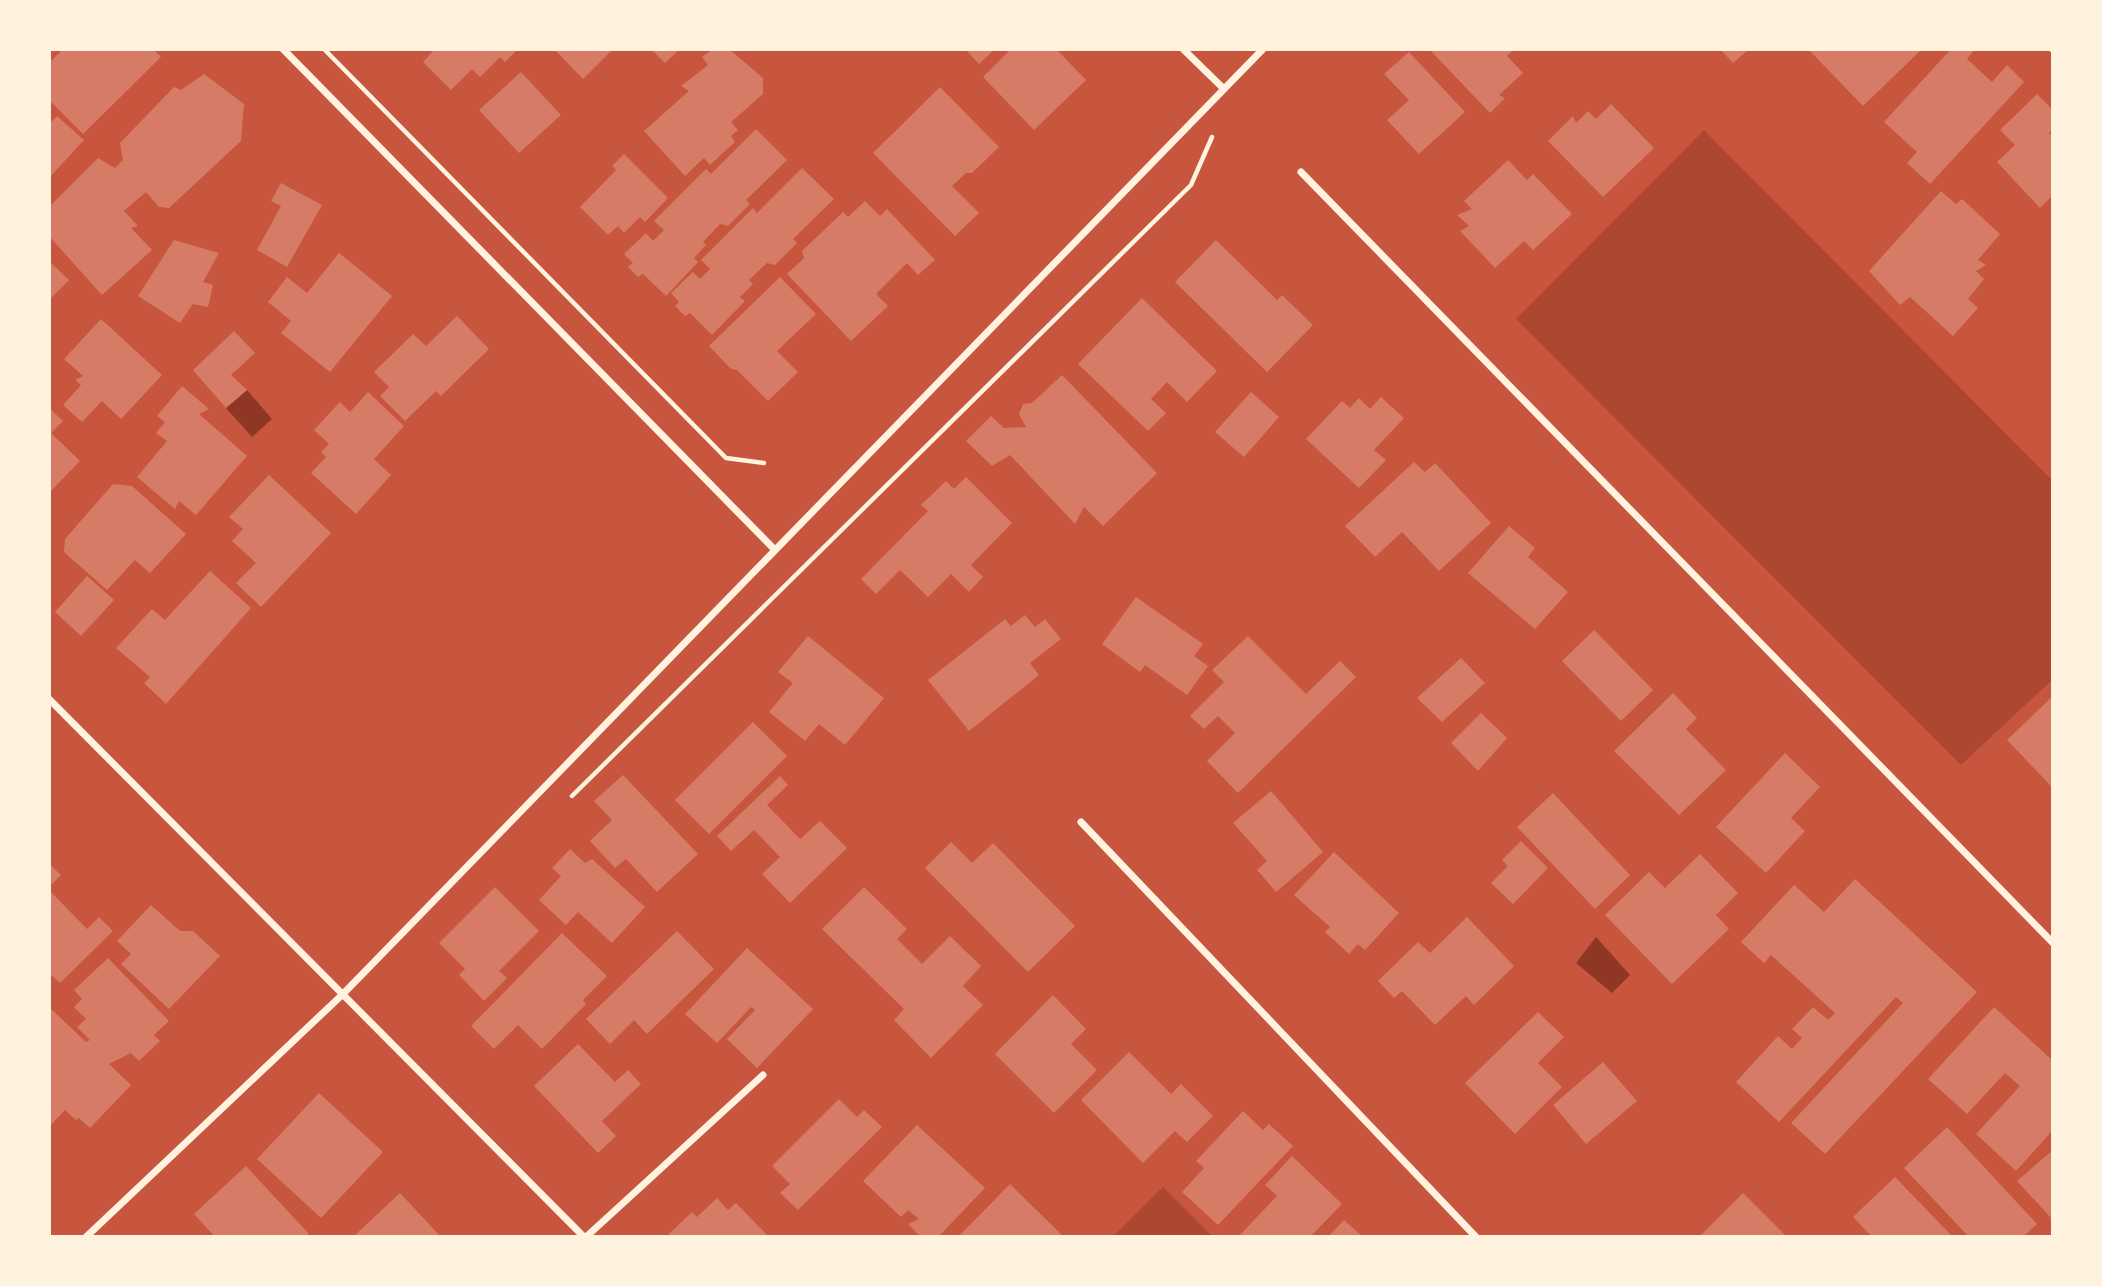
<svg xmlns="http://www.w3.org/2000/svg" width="2102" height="1286" font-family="Overpass,sans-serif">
	<rect width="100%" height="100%" fill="#c8553d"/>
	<path fill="#ae4732" d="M1704,130L2053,481V679L1961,765L1516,319Z
		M1163,1187L1213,1237H1113Z"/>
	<path fill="#8f3625" d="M247,390L272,419L252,437L226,408Z
		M1596,937L1630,975L1612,993L1576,963Z"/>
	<path fill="#d67c66" d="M63,49H153L161,57L83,134L49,100V63Z
		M435,49H518L505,62L500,57L480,77L472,69L451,90L423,62Z
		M554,49H613L583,79Z
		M651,49H680L665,63Z
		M713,49H729L763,78V94L731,122L738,130L731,136L735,142L710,165L704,158L685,176L644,131L689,91L681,86L708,65L702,57Z
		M965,49H995L979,64Z
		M1011,49H1056L1086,80L1034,130L983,77Z
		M1429,49H1514L1507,56L1523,73L1499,95L1505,98L1490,113Z
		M1720,49H1749L1733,63Z
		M1808,49H1922L1863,106Z
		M1951,49H1975L1967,59L1992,82L2007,65L2024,82L1930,184L1907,163L1917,152L1884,122Z
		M1409,52L1465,112L1419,154L1387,120L1409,100L1384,74Z
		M521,72L561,115L519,153L479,110Z
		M204,74L244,104L241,141L169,208L159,207L146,192L124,211L138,226L131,228L152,250L102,295L49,236V207L98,158L115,168L123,160L120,143L174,87L181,90Z
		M940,87L999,147L972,173H966L952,186L979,213L955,236L873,153Z
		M2037,94L2053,110V129L2049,133L2053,137V195L2040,208L1997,162L2015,145L2000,130Z
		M1611,104L1654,148L1603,197L1548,141L1573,116L1576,123L1588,111L1596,119Z
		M57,116L84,140L49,178V124Z
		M756,129L787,160L746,200L750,204L728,226L720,224L703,242L706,245L694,258L698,262L666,296L643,274L638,277L628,267L633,263L624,254L646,233L653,241L664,230L654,221L706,169L711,174Z
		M624,154L668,198L645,222L640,217L624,233L618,226L608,235L580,207L616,170L612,166Z
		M1508,160L1527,180L1533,174L1572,214L1533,250L1524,241L1495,268L1460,231L1469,226L1457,215L1472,209L1464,201Z
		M802,168L834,199L793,239L797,243L775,265L767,263L749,280L753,284L740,297L745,301L712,335L690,313L685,316L675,306L679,302L671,293L693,272L700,279L710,269L701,260L753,208L757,213Z
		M281,183L322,205L287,267L257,250L281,206L271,201Z
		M1941,191L1956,204L1962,199L2000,234L1978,260L1986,265L1976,271L1984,279L1968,299L1978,308L1953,336L1910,297L1900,305L1869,271Z
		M865,201L880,216L887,209L935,260L918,275L907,263L876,294L888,306L851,341L787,274L804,258L802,251L843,212L848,217Z
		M174,240L219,253L203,282L213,285L208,307L193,304L180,323L138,296Z
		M1216,240L1277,300L1282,295L1313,325L1267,372L1175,282Z
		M339,253L392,296L330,372L281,333L291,321L268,302L287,277L307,293Z
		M49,261L69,280L49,300Z
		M780,277L816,314L777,351L798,372L768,401L737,370L731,369L709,346Z
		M1142,298L1217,371L1187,402L1167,382L1151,399L1166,413L1148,431L1078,364Z
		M457,316L489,349L441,396L436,391L405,421L380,396L389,387L374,372L413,334L426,346Z
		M101,319L162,375L121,419L102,401L82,422L63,405L81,385L75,380L83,376L64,359Z
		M234,331L255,353L231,375L247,390L226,408L193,370Z
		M1062,375L1157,473L1103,526L1084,507L1075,524L1010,455L992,466L966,441L991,416L1004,428L1026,427L1019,414L1023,404L1032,403Z
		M182,386L209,409L199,414L247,456L196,515L179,501L175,509L137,477L167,441L156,433L165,422L157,416Z
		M368,392L404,426L374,459L391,475L356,514L311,473L326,457L321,452L329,444L314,430L340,402L350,412Z
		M1251,392L1279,417L1244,457L1215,432Z
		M1381,397L1404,418L1374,450L1386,460L1359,488L1306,439L1342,401L1350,408L1359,398L1370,409Z
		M49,408L63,421L51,433L80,461L49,493Z
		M1414,462L1425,472L1435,463L1491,523L1439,571L1402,532L1375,557L1345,526Z
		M269,475L331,533L261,607L236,583L256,563L232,541L243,529L229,517Z
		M966,477L1012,523L971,565L983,577L969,592L951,574L928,597L900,570L876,594L861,579L928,511L921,505L946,481L954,489Z
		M113,484L132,486L186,534L150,573L135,560L107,590L64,552L65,539Z
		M1509,526L1535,548L1528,557L1568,592L1535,629L1468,573Z
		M210,571L251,608L166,704L144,683L150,677L116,648L152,609L165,620Z
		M87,576L114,600L81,636L55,612Z
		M1136,597L1203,644L1194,656L1208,666L1187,695L1145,665L1140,672L1102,644Z
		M1025,615L1035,627L1045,619L1061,639L1030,663L1039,675L969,731L928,680L1005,619L1011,626Z
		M1594,630L1653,690L1621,721L1562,661Z
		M808,636L884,698L845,745L819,724L805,741L769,712L793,683L778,672Z
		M1248,636L1306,694L1340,661L1356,677L1238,793L1207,761L1235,733L1218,716L1204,729L1190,716L1224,682L1212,670Z
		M1461,658L1485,683L1442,722L1417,698Z
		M1673,693L1697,718L1686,729L1726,770L1679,815L1614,751Z
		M2053,696V788L2007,740Z
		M1481,713L1507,738L1478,771L1451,743Z
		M753,722L787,756L709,834L675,800Z
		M1785,753L1820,787L1791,818L1805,831L1766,873L1716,827Z
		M623,775L698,854L657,892L626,859L615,868L590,841L612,820L594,801Z
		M780,776L788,785L767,805L800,839L820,821L847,848L790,903L762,874L780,857L754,830L731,851L717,836Z
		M1271,791L1323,852L1276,892L1257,870L1267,861L1233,823Z
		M1553,793L1630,875L1595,909L1517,827Z
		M1521,841L1548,868L1513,904L1491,883L1508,866L1502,860Z
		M951,842L972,863L993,843L1075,926L1028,972L925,868Z
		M570,849L585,863L592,859L645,907L612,943L578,912L566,925L539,900L561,876L552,868Z
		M1334,852L1399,913L1365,950L1358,944L1349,954L1325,932L1330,927L1294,895Z
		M1700,854L1738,893L1716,915L1729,929L1672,984L1605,915L1649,872L1665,888Z
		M49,864L61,875L49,887Z
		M1855,879L1977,992L1825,1154L1791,1123L1903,1003L1896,997L1779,1122L1736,1082L1778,1036L1792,1049L1802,1038L1792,1029L1813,1007L1828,1020L1835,1013L1771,955L1764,963L1741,942L1794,885L1824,912Z
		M495,887L539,931L499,971L507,978L484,1001L459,975L465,969L439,943Z
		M864,887L907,929L897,939L922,964L950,936L981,966L963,986L983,1005L931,1058L894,1020L904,1009L822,929Z
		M49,890L87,929L99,917L113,931L60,983L49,973Z
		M151,905L180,931H193L220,956L169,1009L121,964L131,954L117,941Z
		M1467,917L1514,966L1474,1005L1466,996L1435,1025L1402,991L1394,998L1378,981L1418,942L1430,953Z
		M677,931L714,969L647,1034L634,1020L610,1044L586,1019Z
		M562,933L607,976L583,1000L586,1004L542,1049L518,1025L494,1049L471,1026Z
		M747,948L813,1009L757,1068L727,1039L755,1010L751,1007L717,1043L685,1014Z
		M108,958L169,1021L154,1035L160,1041L139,1061L131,1053L109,1064L131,1085L90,1128L79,1118L76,1120L65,1110L49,1127V1007L86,1042L90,1040L77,1027L86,1019L74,1007L82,999L74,990Z
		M1053,995L1086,1029L1071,1044L1097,1070L1054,1113L995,1054Z
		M1994,1007L2053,1061V1130L2016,1171L1976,1134L2020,1086L2005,1073L1967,1114L1928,1079Z
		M1538,1012L1564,1037L1538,1063L1562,1087L1515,1134L1465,1083Z
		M578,1044L615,1082L628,1070L641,1084L602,1121L616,1136L598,1153L534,1086Z
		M1129,1052L1171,1094L1181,1084L1213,1116L1187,1142L1175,1131L1143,1163L1081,1100Z
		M1603,1062L1637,1101L1586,1144L1553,1105Z
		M319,1093L383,1152L321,1218L257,1159Z
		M839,1099L857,1117L864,1110L882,1127L798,1210L780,1193L790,1184L772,1166Z
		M1243,1111L1263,1130L1269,1124L1293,1146L1218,1225L1182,1192L1204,1168L1196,1161Z
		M917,1125L985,1188L938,1237H921L908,1224L919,1219L908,1210L901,1217L863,1181Z
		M1947,1127L2037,1224L2023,1237H1969L1904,1168Z
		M2053,1150V1220L2017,1181Z
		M1292,1156L1342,1204L1310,1237H1238L1277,1196L1265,1185Z
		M246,1166L309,1234L305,1237H215L194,1214Z
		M1895,1177L1953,1237H1872L1853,1217Z
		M1010,1184L1064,1237H958Z
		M400,1193L441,1237H353Z
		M1743,1193L1785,1235L1784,1237H1699Z
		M717,1198L728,1210L736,1203L769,1237H672L669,1234L692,1212L697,1217Z
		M1344,1220L1363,1237H1328Z"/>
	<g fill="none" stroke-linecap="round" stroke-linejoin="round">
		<path stroke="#fff3e0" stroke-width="4.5" d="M324,49L726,458L764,463
			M2050,49L2053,51
			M572,796L1191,185L1212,137"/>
		<path stroke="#fff3e0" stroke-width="7" d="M283,49L775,550
			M1183,49L1224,89
			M1301,172L2053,943
			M49,699L584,1237
			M1081,822L1476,1237
			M86,1237L343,994L1263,49
			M586,1237L763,1075"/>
	</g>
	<rect width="2102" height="1286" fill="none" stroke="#fff3e0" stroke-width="102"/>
</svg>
